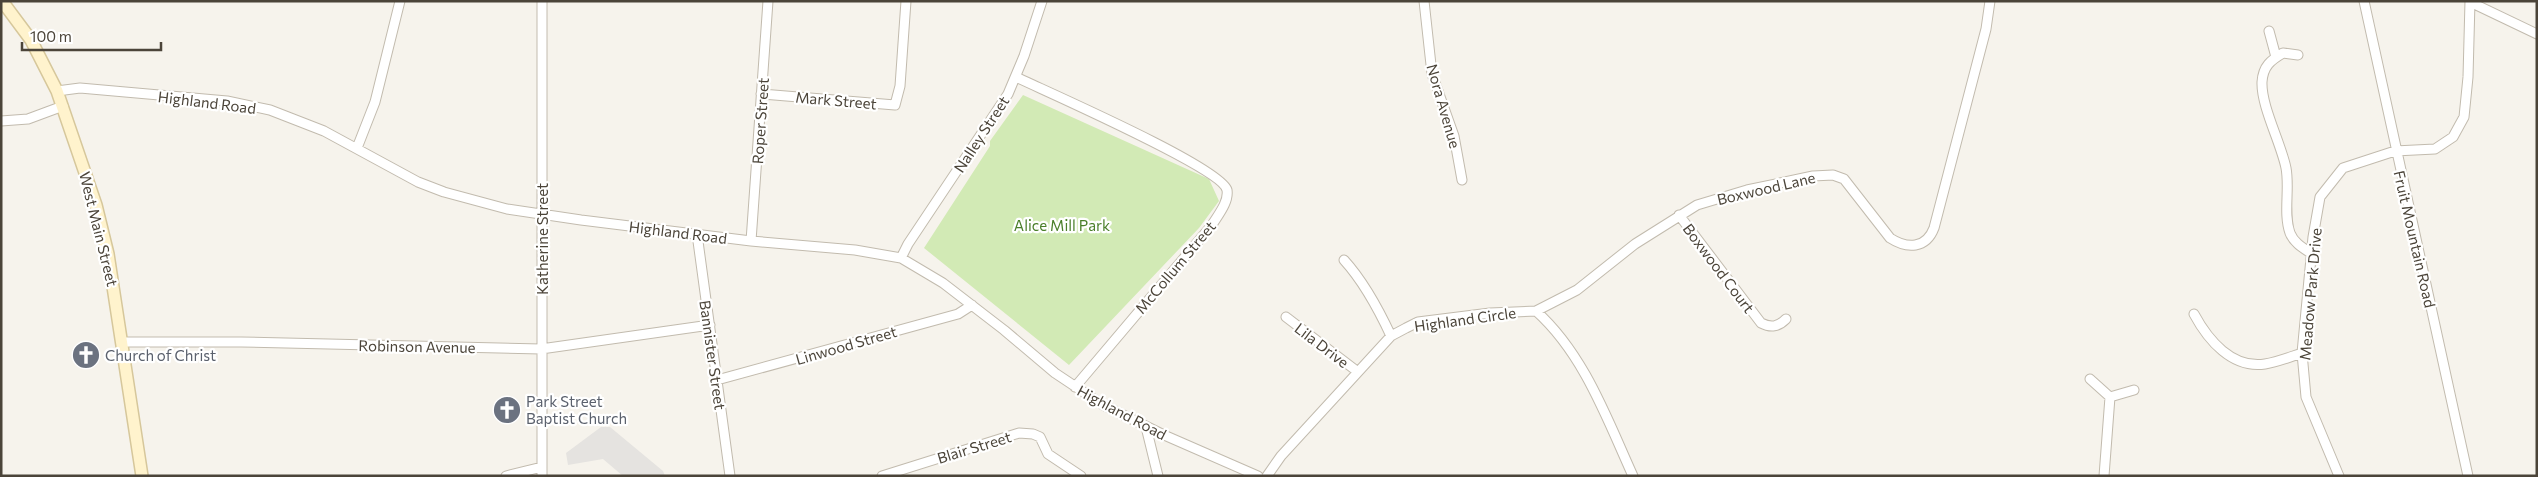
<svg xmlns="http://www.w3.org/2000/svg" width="2538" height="477" font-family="Commissioner,sans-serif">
	<rect width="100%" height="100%" fill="#f6f3ec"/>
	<path fill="#d2eab5" d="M1023,95L1209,179L1219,201L1199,228L1069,365L924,248L990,146V141Z"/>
	<path fill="#e5e3e0" d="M601,427H610L663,471L665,476H623L603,459L568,465L566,453Z"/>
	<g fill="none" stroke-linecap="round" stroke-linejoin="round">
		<defs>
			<path id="street" d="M1424,1L1432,74L1454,136L1462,180
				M2364,1L2468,476
				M2470,2L2537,34
				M2269,31L2276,57
				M2298,55L2283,53C2271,60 2263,66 2262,82C2261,106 2281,143 2286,168C2290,189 2283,213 2290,233C2294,243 2303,248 2312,254
				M1016,77C1045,91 1222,168 1227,190C1229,202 1218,215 1212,225L1075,387
				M57,91L80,88L227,101L270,110L324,131L418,182L444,192L507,209L581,220L751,241L855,250L901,258L943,283L1004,330L1055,373L1103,405L1164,435L1258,476
				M761,94L895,105L900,86L906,1
				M1,121L28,119L63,106
				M357,148L375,102L400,1
				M1679,215L1761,323C1771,328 1778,327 1786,319
				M697,234L730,476
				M751,241L768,1
				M901,258L908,244L1008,94L1024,56L1042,1
				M1344,260C1364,282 1378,308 1391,336
				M1536,311L1577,290L1635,244L1697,205L1747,190L1813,176L1833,175L1844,179L1890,238C1907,249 1926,249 1934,228L1986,29L1990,1
				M2194,314C2208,340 2232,369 2265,364C2278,362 2290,357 2302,353
				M1286,317L1358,372
				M122,342H241L541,349L710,325
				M2090,379L2110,397L2104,476
				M717,380L958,314L972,305
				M2110,397L2134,390
				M1146,427L1158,476
				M506,476L542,467
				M542,476V1
				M882,476L1019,433L1033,434L1040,437L1048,454L1081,476
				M1267,476L1281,456L1391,336L1406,328L1418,322L1490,313L1536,311C1584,354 1607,419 1633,476
				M2339,476L2306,397L2302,353L2313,237L2320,197L2343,168L2395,151L2435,149L2453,137L2464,117L2468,77L2470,1"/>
			<path id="secondary" d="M2,1L31,40L57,91L96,205L108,254L142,476"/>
		</defs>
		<use href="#street" stroke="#c2bbae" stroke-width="11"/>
		<use href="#secondary" stroke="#d6c79b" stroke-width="14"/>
		<use href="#street" stroke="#fff" stroke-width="9"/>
		<use href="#secondary" stroke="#fff3cd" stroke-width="11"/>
	</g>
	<defs>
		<symbol id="church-disc" viewBox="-11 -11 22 22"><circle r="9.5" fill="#6b7280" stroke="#fff"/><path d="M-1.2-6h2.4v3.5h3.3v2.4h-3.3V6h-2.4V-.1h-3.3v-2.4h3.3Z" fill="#fff"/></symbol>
	</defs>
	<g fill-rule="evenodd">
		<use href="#church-disc" x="70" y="339" width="32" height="32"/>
		<use href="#church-disc" x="491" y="394" width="32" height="32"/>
	</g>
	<g text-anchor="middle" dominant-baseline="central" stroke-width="4.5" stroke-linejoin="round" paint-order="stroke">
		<g font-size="15" fill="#4b4439" stroke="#fff">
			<text transform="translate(836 100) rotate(5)">Mark Street</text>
			<text transform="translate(207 102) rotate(7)">Highland Road</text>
			<text transform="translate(1444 106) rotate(74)">Nora Avenue</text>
			<text transform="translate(760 121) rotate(-86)">Roper Street</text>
			<text transform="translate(981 134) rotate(-57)">Nalley Street</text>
			<text transform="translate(1766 188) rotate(-13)">Boxwood Lane</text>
			<text transform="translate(99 229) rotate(76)">West Main Street</text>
			<text transform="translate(678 232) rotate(7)">Highland Road</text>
			<text transform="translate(542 239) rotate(-90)">Katherine Street</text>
			<text transform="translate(2415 239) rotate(77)">Fruit Mountain Road</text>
			<text transform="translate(1175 267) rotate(-50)">McCollum Street</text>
			<text transform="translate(1719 268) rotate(53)">Boxwood Court</text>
			<text transform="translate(2310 294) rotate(-85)">Meadow Park Drive</text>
			<text transform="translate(1465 319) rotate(-8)">Highland Circle</text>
			<text transform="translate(846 345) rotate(-16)">Linwood Street</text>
			<text transform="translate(1322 345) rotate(37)">Lila Drive</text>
			<text transform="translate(417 346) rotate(1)">Robinson Avenue</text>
			<text transform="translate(713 355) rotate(82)">Bannister Street</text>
			<text transform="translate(1122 412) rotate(28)">Highland Road</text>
			<text transform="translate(974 447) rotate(-17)">Blair Street</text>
		</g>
		<g font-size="15" fill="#4a7f2a" stroke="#fff">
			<text x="1062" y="225">Alice Mill Park</text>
		</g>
		<g font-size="15" fill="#5b616d" stroke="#fff" text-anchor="start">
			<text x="105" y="355">Church of Christ</text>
			<text x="526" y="401">Park Street<tspan x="526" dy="17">Baptist Church</tspan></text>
		</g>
	</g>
	<rect width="2538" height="477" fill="none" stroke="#4b4439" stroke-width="5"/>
	<path d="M22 42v8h139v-8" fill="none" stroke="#4b4439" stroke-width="2.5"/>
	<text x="30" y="42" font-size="15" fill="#4b4439" stroke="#ffffff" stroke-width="4" paint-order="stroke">100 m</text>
</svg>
